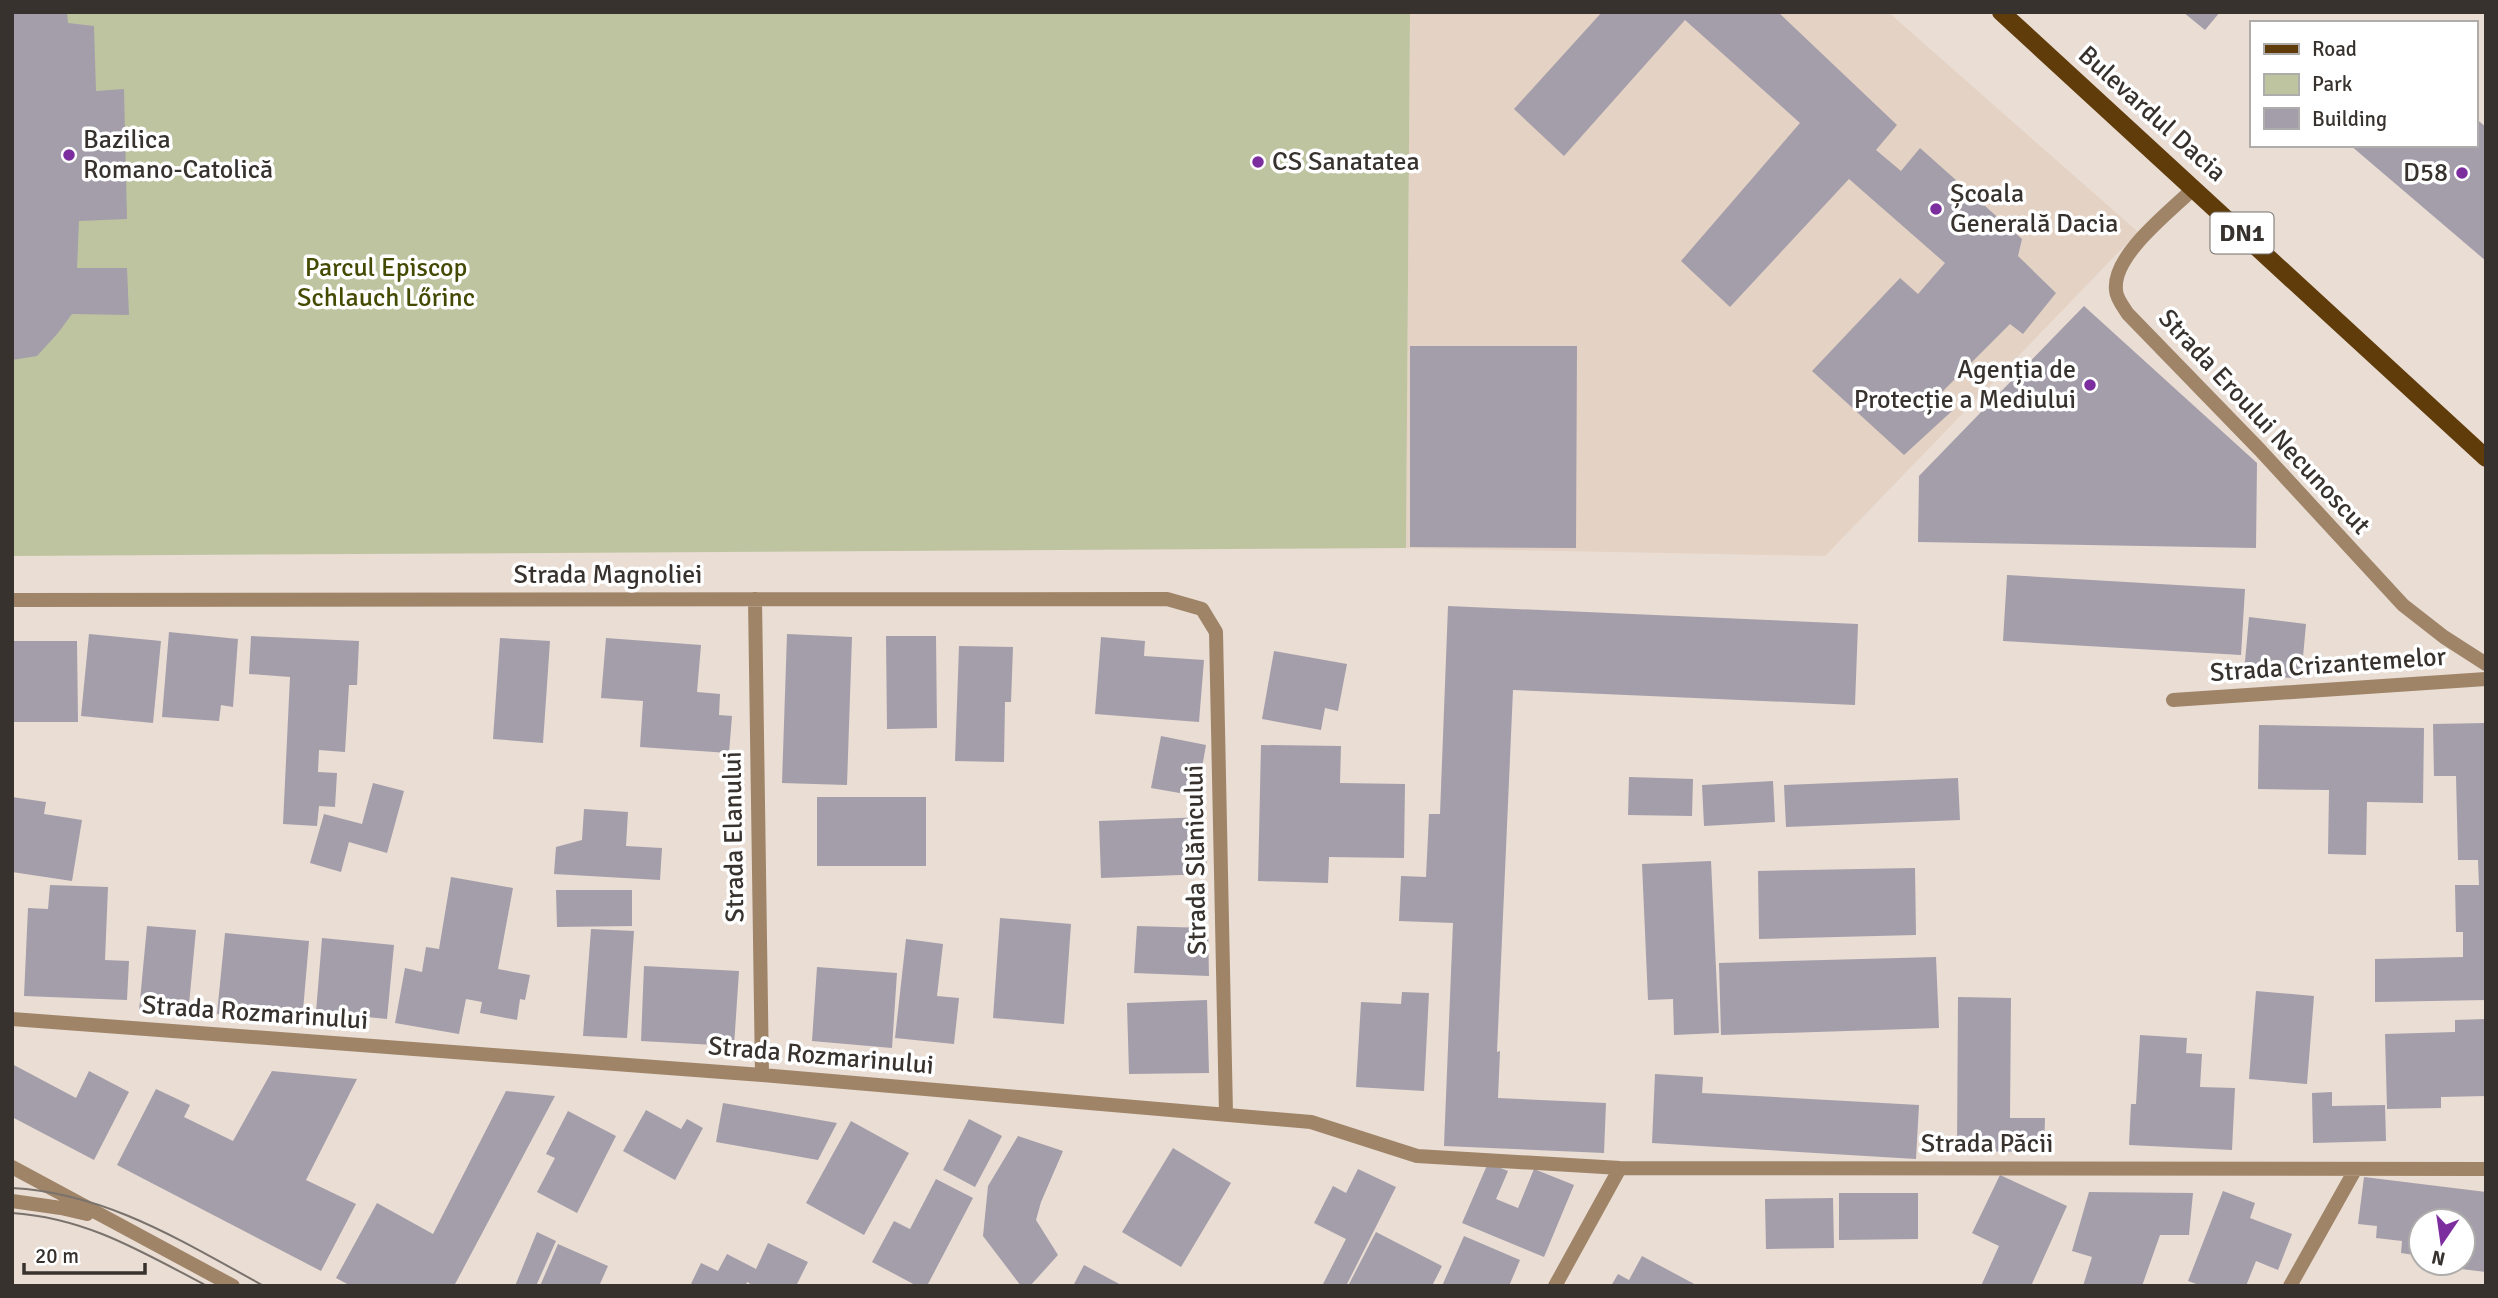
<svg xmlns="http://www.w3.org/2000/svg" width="2498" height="1298" font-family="Signika,sans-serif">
	<rect width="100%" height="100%" fill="#e9ddd4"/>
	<path fill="#e4d2c4" d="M1410,12H1888L2138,232L1825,556L1406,548Z"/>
	<path fill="#bfc4a0" d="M12,12H1410L1406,548L12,556Z"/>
	<path fill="#a49eaa" d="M12,12H67L68,23L94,26L96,91L124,89L127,219L79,221L77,268H127L129,315L72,314L58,333L37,356L12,360Z
		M1602,12H1778L1897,125L1876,150L1901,171L1920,148L2022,239L2018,256L2056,293L2023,334L2010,324L1939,395L1952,411L1904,455L1812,371L1900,278L1918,294L1945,263L1849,179L1730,307L1681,261L1800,123L1685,20L1564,156L1514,109Z
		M2183,12H2220L2205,30Z
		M2475,118L2486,127V261L2350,145H2475Z
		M2084,306L2257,463L2256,548L1918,542L1919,476Z
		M1410,346H1577L1576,548L1410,547Z
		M2007,575L2245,589L2241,655L2003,641Z
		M1448,606L1858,624L1855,705L1513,690L1497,1052L1500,1051L1498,1098L1606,1103L1604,1153L1444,1146L1453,923L1399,921L1401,876L1426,877L1429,814H1440Z
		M2249,617L2306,624L2301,679L2244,673Z
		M169,632L238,639L233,707L221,705L219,721L162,717Z
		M89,634L161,641L153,723L81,716Z
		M787,634L852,637L847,785L782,783Z
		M251,636L359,641L357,685H349L345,752L319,750L318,772L337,773L335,807L319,806L317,826L283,824L290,677L249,674Z
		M886,636H936L937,728L887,729Z
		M1101,637L1145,641L1144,656L1204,660L1199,722L1095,714Z
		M500,638L550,641L543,743L493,739Z
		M606,638L701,645L697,692L720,694L719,715L732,716L729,753L640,747L643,701L601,698Z
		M12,641H77L78,722H12Z
		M959,646L1013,647L1011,702H1005L1004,762L955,761Z
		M1274,651L1347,664L1338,711L1325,708L1321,730L1262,719Z
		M2486,723V1000L2375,1002V959L2463,957V932H2456L2455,885H2479L2478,860H2458L2456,776H2434L2433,724Z
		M2259,725L2424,728L2423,803L2367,802L2366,855L2328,854L2329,790L2258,789Z
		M1161,736L1206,745L1197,796L1151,788Z
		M1261,745L1341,746L1340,783L1405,784L1404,858L1329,857L1328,883L1258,881Z
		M1629,777L1693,779L1692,816L1628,815Z
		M1958,778L1960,820L1786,827L1784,785Z
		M1773,781L1775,822L1704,826L1702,785Z
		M373,783L404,791L387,853L349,842L341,872L310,863L324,814L362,824Z
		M12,797L46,802L44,814L82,820L72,881L12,872Z
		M817,797H926V866H817Z
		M584,809L628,812L626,846L662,848L660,880L554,874L556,847L582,840Z
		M1205,817L1207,874L1101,878L1099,821Z
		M1711,861L1719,1033L1674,1035L1673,999L1648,1000L1642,864Z
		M1915,868L1916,935L1759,939L1758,871Z
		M451,877L513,888L498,969L530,975L525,1000L520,999L517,1020L480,1013L482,1002L466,999L459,1034L395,1023L405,968L422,972L426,947L439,949Z
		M50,885L108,887L105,960L129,961L127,1000L24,996L28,908L48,909Z
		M556,890H632V926L557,927Z
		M1000,918L1071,924L1064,1024L993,1018Z
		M147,926L196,930L188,1015L139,1011Z
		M1137,926L1208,928L1209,976L1134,973Z
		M591,929L634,931L627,1038L583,1036Z
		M225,933L309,941L302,1022L217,1014Z
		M322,938L394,945L387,1019L316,1012Z
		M906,939L943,944L937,996L959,998L954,1044L895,1038Z
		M1936,957L1939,1028L1721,1035L1719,963Z
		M644,966L739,971L734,1046L641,1041Z
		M817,967L897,973L892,1048L812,1041Z
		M2256,991L2314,996L2307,1084L2249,1079Z
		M1402,992L1429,993L1424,1091L1356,1087L1361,1002L1401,1004Z
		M1958,997L2011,998L2010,1118H2045L2044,1152L1957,1151Z
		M1207,1000L1209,1073L1129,1074L1127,1003Z
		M2486,1019V1096L2441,1097V1108L2387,1109L2385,1034L2455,1032V1020Z
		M2140,1035L2187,1038L2186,1053L2202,1054L2200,1087L2235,1088L2232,1150L2129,1145L2131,1104H2136Z
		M12,1064L76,1098L89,1071L129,1092L94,1160L12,1117Z
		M272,1071L357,1079L306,1180L356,1204L321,1271L117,1165L156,1089L190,1105L184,1117L233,1141Z
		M1655,1074L1703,1077L1702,1093L1919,1105L1916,1159L1652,1143Z
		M506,1091L555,1096L454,1286H351L336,1278L377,1203L433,1234Z
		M2332,1092V1106L2385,1105L2386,1141L2313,1143L2312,1093Z
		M723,1103L837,1123L818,1160L716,1142Z
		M646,1110L681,1129L687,1119L703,1128L675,1180L623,1151Z
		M568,1111L616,1136L577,1213L537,1192L555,1158L546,1154Z
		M969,1119L1002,1136L975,1187L943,1170Z
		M851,1121L909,1153L864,1235L806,1203Z
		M1018,1136L1063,1151L1041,1202L1036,1220L1058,1255L1030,1286H1021L983,1236L988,1186Z
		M1173,1148L1231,1183L1181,1267L1122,1232Z
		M1488,1163L1508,1171L1496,1199L1518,1208L1534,1169L1574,1185L1544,1257L1462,1223Z
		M1358,1169L1396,1187L1346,1286H1322L1346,1239L1314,1223L1333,1186L1346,1193Z
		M2000,1175L2067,1206L2031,1286H1981L1999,1246L1972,1233Z
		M2364,1177L2486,1192V1272L2428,1265L2463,1263V1221H2421V1256L2401,1253L2402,1241L2376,1238L2377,1226L2358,1224Z
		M936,1179L973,1198L927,1286H917L872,1262L894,1221L910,1229Z
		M2223,1191L2255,1203L2250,1218L2292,1234L2278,1270L2256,1261L2246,1286H2202L2188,1281Z
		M2089,1192L2193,1193L2189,1235H2160L2142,1286H2083L2092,1257L2072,1251Z
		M1839,1193H1918V1239L1839,1240Z
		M1833,1198L1834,1248L1766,1249L1765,1199Z
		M537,1232L556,1241L536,1286H515Z
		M1376,1232L1442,1266L1432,1286H1348Z
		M1464,1236L1520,1260L1509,1286H1442Z
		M768,1243L808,1262L796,1286H754L747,1282L746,1286H690L701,1263L718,1271L727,1254L756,1269Z
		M558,1244L608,1266L599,1286H540Z
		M1642,1256L1698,1286H1611L1618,1274L1629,1280Z
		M1084,1265L1123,1286H1073Z"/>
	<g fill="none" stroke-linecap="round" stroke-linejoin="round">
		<path stroke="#9f8468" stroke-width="14" d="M2194,188C2171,211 2112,255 2116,290C2116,298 2124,308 2128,314L2260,450L2403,605L2444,637L2486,664
			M755,599L762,1075
			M12,600L1167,599L1202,609L1216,632L1226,1114
			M2173,700L2486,679
			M12,1019L762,1075L1311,1122L1417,1156L1620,1168L2486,1169
			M12,1167L233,1286
			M12,1201L61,1208L87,1214
			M1555,1286L1620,1168
			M2290,1286L2355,1170"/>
		<path stroke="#603c0a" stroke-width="18" d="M2001,12L2486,458"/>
		<path stroke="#7a726c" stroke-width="2" d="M12,1188C107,1193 183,1242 264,1286
			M12,1213C87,1218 142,1252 207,1286"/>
	</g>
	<g fill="#7c2e9f" stroke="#fff" stroke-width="2.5">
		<circle cx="69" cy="155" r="7"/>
		<circle cx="1258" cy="162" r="7"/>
		<circle cx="2462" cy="173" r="7"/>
		<circle cx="1936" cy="209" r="7"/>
		<circle cx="2090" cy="385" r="7"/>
	</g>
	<g text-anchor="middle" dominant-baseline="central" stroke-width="7" stroke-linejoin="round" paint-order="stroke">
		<rect fill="#fff" stroke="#73706d" stroke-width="2" x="2210.5" y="212.5" width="63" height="41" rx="5"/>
		<g font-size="24" font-weight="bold" fill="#37322e">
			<text x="2242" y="233">DN1</text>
		</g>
		<g font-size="26" fill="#37322e" stroke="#fff">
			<text transform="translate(2152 114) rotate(42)">Bulevardul Dacia</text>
			<text transform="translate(2264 422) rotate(47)">Strada Eroului Necunoscut</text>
			<text x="608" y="575">Strada Magnoliei</text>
			<text transform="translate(2328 665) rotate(-4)">Strada Crizantemelor</text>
			<text transform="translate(734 837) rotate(-91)">Strada Elanului</text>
			<text transform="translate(1196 860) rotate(-91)">Strada Slănicului</text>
			<text transform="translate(255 1013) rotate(4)">Strada Rozmarinului</text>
			<text transform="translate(821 1056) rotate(5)">Strada Rozmarinului</text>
			<text x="1987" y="1144">Strada Păcii</text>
		</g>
		<g font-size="26" fill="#37322e" stroke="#fff" text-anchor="start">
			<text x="83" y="140">Bazilica<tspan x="83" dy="30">Romano-Catolică</tspan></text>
			<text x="1272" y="162">CS Sanatatea</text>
			<text x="2448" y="173" text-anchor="end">D58</text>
			<text x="1950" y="194">Școala<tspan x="1950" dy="30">Generală Dacia</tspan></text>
			<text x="2076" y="370" text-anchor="end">Agenția de<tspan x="2076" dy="30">Protecție a Mediului</tspan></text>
		</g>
		<g font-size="26" fill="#454a03" stroke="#fff">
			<text x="386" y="268">Parcul Episcop<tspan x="386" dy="30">Schlauch Lőrinc</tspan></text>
		</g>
	</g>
	<rect width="2498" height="1298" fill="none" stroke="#37322e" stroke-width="28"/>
	<rect x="2250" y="21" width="228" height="126" fill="#ffffff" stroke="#afadab" stroke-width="2"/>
	<rect x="2264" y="44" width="35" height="10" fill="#603c0a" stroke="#afadab" stroke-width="2"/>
	<text x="2312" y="56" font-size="21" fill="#37322e">Road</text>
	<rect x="2264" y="74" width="35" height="21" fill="#bfc4a0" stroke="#afadab" stroke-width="2"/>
	<text x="2312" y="91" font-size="21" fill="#37322e">Park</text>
	<rect x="2264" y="108" width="35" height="21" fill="#a49eaa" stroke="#afadab" stroke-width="2"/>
	<text x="2312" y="126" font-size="21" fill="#37322e">Building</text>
	<g transform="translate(2442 1242) rotate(193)"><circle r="33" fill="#ffffff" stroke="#afadab" stroke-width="2"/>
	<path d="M0-5L12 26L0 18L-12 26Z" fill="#7c2e9f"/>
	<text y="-10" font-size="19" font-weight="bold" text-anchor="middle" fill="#37322e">N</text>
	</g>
	<path d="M24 1263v10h121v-10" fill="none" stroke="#37322e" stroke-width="3.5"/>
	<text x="35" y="1263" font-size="21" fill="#37322e" stroke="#ffffff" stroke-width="5" paint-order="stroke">20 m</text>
</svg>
